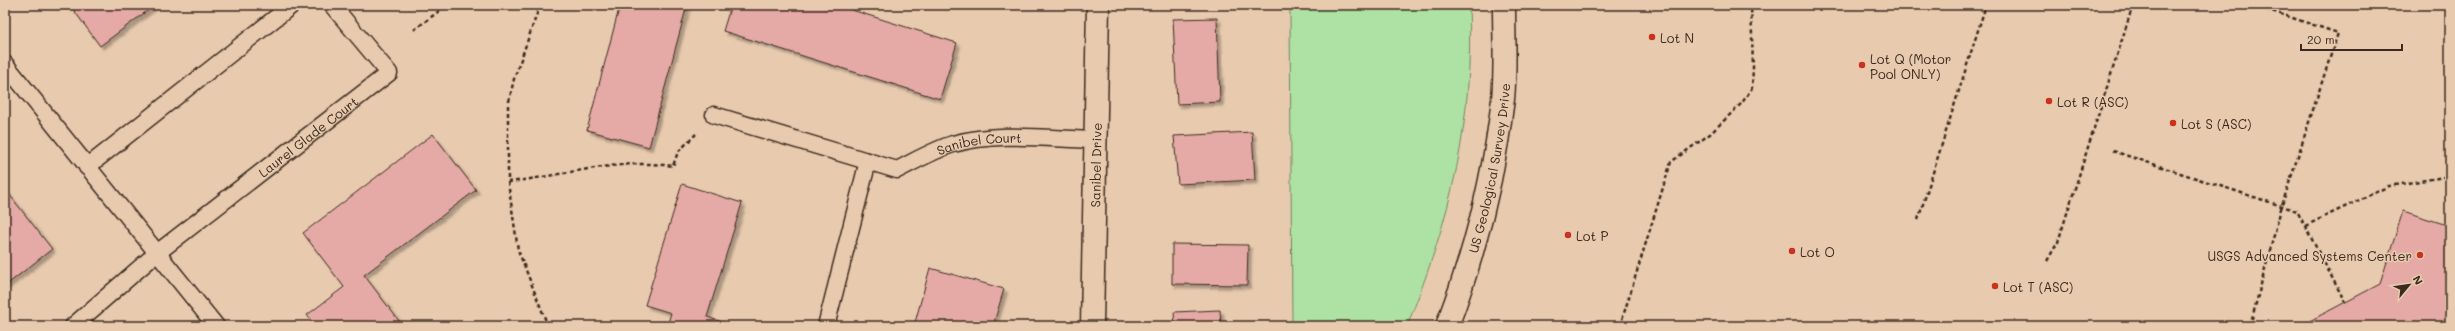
<svg xmlns="http://www.w3.org/2000/svg" width="2455" height="331" font-family="Mali,sans-serif">
	<defs>
		<filter id="shadow"><feDropShadow dx="3.5" dy="3.5" stdDeviation="1" flood-color="#0004"/></filter>
	</defs>
	<rect width="100%" height="100%" fill="#e8cbaf"/>
	<filter id="ink" filterUnits="userSpaceOnUse"><feTurbulence type="fractalNoise" baseFrequency=".025" numOctaves="2"/><feDisplacementMap in="SourceGraphic" scale="8" xChannelSelector="R" yChannelSelector="G"/><feConvolveMatrix kernelMatrix="1 2 1 2 8 2 1 2 1" color-interpolation-filters="sRGB"/></filter>
	<g filter="url(#ink)">
		<path fill="#ade2a4" stroke="#748661" d="M1290,5H1469C1474,123 1451,217 1407,326H1292Z"/>
		<path fill="#e5aaa6" stroke="#3b2a1e" filter="url(#shadow)" d="M70,5H155L100,46Z
			M620,5H687L649,147L587,130Z
			M731,5H836L957,43L940,99L723,31Z
			M1217,18L1220,102L1177,104L1173,19Z
			M1252,132L1255,180L1178,184L1174,136Z
			M433,134L476,190L364,275L403,326H315L307,315L344,287L303,233Z
			M682,184L742,203L707,317L735,326H667L671,313L645,305Z
			M5,189L52,249L5,286Z
			M2403,211L2450,226V326H2300L2380,284Z
			M1172,244L1248,245L1247,285L1172,284Z
			M930,268L1004,289L993,326H914Z
			M1220,310L1221,326H1175L1174,312Z"/>
		<g fill="none" stroke-linecap="round" stroke-linejoin="round">
			<defs>
				<g id="service">
					<path d="M5,64L216,326"/>
					<path id="s1" d="M714,115L897,170C915,161 934,150 953,144C999,131 1050,139 1096,140"/>
					<path d="M87,167L292,5"/>
					<path id="s2" d="M73,326L157,253L389,73L332,5"/>
					<path d="M826,326L868,161"/>
				</g>
				<g id="minor">
					<path id="s3" d="M1092,326L1098,5"/>
				</g>
				<g id="tertiary">
					<path id="s4" d="M1447,326C1475,253 1494,177 1503,99C1506,68 1504,36 1504,5"/>
				</g>
			</defs>
			<use href="#service" stroke="#3b2a1e" stroke-width="19"/>
			<use href="#minor" stroke="#3b2a1e" stroke-width="25"/>
			<use href="#tertiary" stroke="#3b2a1e" stroke-width="25"/>
			<path stroke="#3b2a1e" stroke-width="2.5" stroke-dasharray="4 3" stroke-linecap="butt" d="M540,5L514,79L508,106V182L518,250L548,326
				M414,30L447,5
				M2113,151L2297,211L2345,302
				M508,182C563,176 617,158 673,166L678,152L696,134
				M1918,220L1986,5
				M2305,226L2389,186L2450,176
				M2047,261L2058,242L2133,5
				M1620,326L1671,162L1710,134L1742,103L1752,88L1753,67L1751,5
				M2250,326L2282,205L2338,33L2253,5"/>
			<use href="#service" stroke="#e8cbaf" stroke-width="16"/>
			<use href="#minor" stroke="#e8cbaf" stroke-width="22"/>
			<use href="#tertiary" stroke="#e8cbaf" stroke-width="22"/>
		</g>
	</g>
	<g fill="#c8321e" stroke="#e8cbaf" stroke-width="1.5">
		<circle cx="1652" cy="37" r="4"/>
		<circle cx="1862" cy="65" r="4"/>
		<circle cx="2049" cy="101" r="4"/>
		<circle cx="2173" cy="123" r="4"/>
		<circle cx="1568" cy="235" r="4"/>
		<circle cx="1792" cy="251" r="4"/>
		<circle cx="2420" cy="255" r="4"/>
		<circle cx="1995" cy="286" r="4"/>
	</g>
	<g text-anchor="middle" dominant-baseline="central" stroke-width="3" stroke-linejoin="round" paint-order="stroke">
		<g font-size="13" fill="#3b2a1e" stroke="#e8cbaf" text-anchor="start">
			<text x="1660" y="37">Lot N</text>
			<text x="1870" y="58">Lot Q (Motor<tspan x="1870" dy="15">Pool ONLY)</tspan></text>
			<text x="2057" y="101">Lot R (ASC)</text>
			<text x="2181" y="123">Lot S (ASC)</text>
			<text x="1576" y="235">Lot P</text>
			<text x="1800" y="251">Lot O</text>
			<text x="2412" y="255" text-anchor="end">USGS Advanced Systems Center</text>
			<text x="2003" y="286">Lot T (ASC)</text>
		</g>
		<g font-size="13" fill="#3b2a1e" stroke="#e8cbaf">
			<text stroke="none"><textPath href="#s2" startOffset="302">Laurel Glade Court</textPath></text>
			<text stroke="none"><textPath href="#s1" startOffset="279">Sanibel Court</textPath></text>
			<text stroke="none"><textPath href="#s3" startOffset="161">Sanibel Drive</textPath></text>
			<text stroke="none"><textPath href="#s4" startOffset="164">US Geological Survey Drive</textPath></text>
		</g>
	</g>
	<rect width="2455" height="331" fill="none" stroke="#e8cbaf" stroke-width="20"/>
	<rect x="10" y="10" width="2435" height="311" fill="none" stroke="#3b2a1e" stroke-width="1.5" filter="url(#ink)"/>
	<g transform="translate(2409 285) rotate(61)" stroke="#e8cbaf" stroke-width="3" paint-order="stroke">
	<path d="M0-3L7 15L0 10L-7 15Z" fill="#3b2a1e"/>
	<text y="-6" font-size="11" font-weight="bold" text-anchor="middle" fill="#3b2a1e">N</text>
	</g>
	<path d="M2301 44v6h101v-6" fill="none" stroke="#3b2a1e" stroke-width="2"/>
	<text x="2307" y="44" font-size="12" fill="#3b2a1e" stroke="#e8cbaf" stroke-width="3" paint-order="stroke">20 m</text>
</svg>
